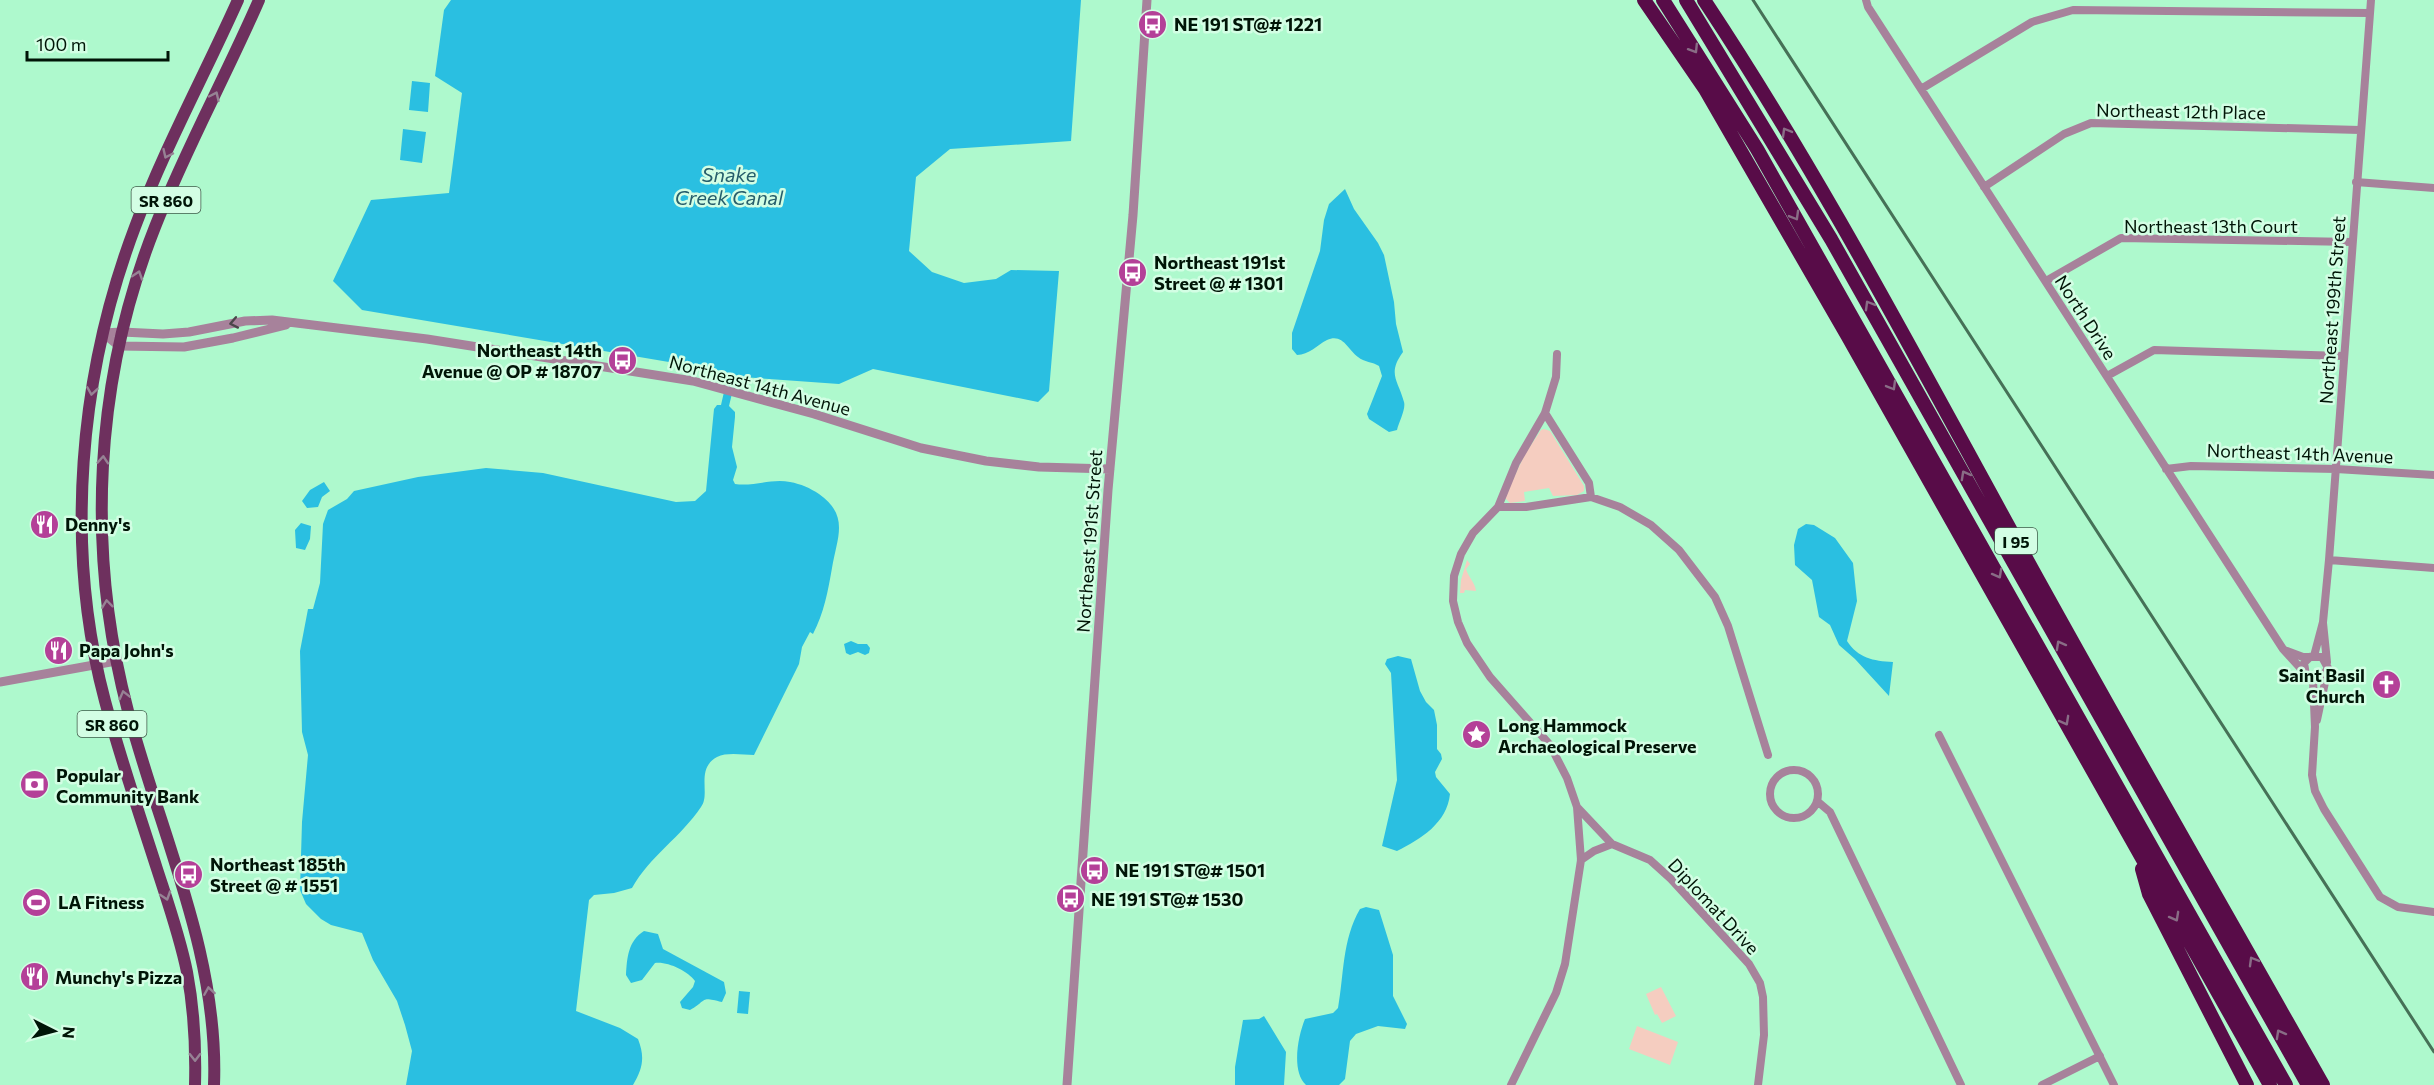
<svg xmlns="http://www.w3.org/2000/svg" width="2434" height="1085" font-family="Commissioner,sans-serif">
	<rect width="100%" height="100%" fill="#aef9cd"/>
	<path fill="#f5cdc0" d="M1544,429L1550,431L1584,486V491L1577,495L1553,496L1549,488L1524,492L1525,501L1510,503L1506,499V494L1525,454L1541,430Z
		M1467,560L1470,564L1466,569C1468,577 1475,582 1476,591L1465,590L1464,593H1460L1461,580Z
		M1661,987L1676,1016L1662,1023L1657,1014L1655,1015L1646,994Z
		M1637,1026L1678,1042L1670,1065L1629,1049Z"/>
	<path fill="#2abfe1" d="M451,0H1081L1071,141L950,149L916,177L909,251L932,272L964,283L996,279L1011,270L1059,271L1049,391L1038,402L873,369L839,384L742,377L735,381L729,406L735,412V417L732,447L737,467L733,480L735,484C753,487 772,478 790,482C801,484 810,488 819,494C850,516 837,537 832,568C828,591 824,613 813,634L810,632L802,647L799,664L754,755C743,755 727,752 717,757C695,769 711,794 701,807C681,837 650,856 632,888L614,893L594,895L589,900L576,1011L620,1028L638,1039C645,1057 643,1068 633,1085H406L412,1051L405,1025L397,1001L373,960L362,933L331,925L321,919L306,904L300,890L302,822L308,755L302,732L300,651L308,609H313L320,583L323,524L328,510L347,499L354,491L418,477L486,468L543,473L676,502L695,501L706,491L714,409L717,405H721L727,379L722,371L362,310L333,281L371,200L449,193L462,93L435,76L444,10Z
		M412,81L430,83L428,112L409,110Z
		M403,129L426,132L422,163L400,160Z
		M1345,189L1354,209L1378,243L1384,255L1394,302L1396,324L1403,352C1387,374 1398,380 1404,402C1406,409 1399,422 1397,430L1389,432L1369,419L1367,414L1382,376L1379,366C1373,362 1364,362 1358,357C1348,350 1343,333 1327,340C1317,345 1309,355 1297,355L1292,349V333L1320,251L1324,220L1329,204Z
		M324,482L330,491L322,497L318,507L307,508L302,501L310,490Z
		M301,523L311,526L310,539L305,550L296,548L295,530Z
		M1806,524L1814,525L1835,538L1853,563L1857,601L1847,641C1858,658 1873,661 1893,662L1889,696L1855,659L1839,645L1830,625L1819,617L1812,580L1795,565L1794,545L1798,529Z
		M851,641L858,644H867L870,648L869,653L865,655L858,652L850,655L846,653L844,644Z
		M1398,656L1411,659L1420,691L1426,702L1434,710L1437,725V749L1441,754L1442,759L1435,772L1436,777L1450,794C1447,823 1421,839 1397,851L1382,846L1397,780L1391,673L1385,664L1387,659Z
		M1366,907L1379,910L1393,955V996L1407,1024L1405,1029L1378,1026L1356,1034L1350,1041L1345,1079L1339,1085H1306C1291,1071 1298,1036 1305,1019L1333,1013L1338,1008C1344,975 1342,940 1360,909Z
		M644,931L658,934L663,949L724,982L726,993L722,1002C699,996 708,1000 690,1010L682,1008L680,1002L693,987L695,981C688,971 667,961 655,963L642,980L631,983L626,975C627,958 628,941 644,931Z
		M739,991L750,992L748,1014L737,1013Z
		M1264,1016L1286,1052L1284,1085H1235V1067L1243,1020L1259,1019Z"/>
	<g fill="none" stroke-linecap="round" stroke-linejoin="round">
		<path stroke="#a7829b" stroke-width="8" d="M1866,0L1868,7L2283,649L2304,672
			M1921,89L2032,22L2073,10L2369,13
			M2356,182L2434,188
			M1984,187L2064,134L2091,123L2360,130
			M2046,281L2121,238L2352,242
			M1557,354L1556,377L1545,413L1516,463L1498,507L1473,533L1461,554L1454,576L1453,601L1458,622L1467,643L1490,677L1550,745L1567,778L1577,807L1612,844
			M2107,376L2154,350L2343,356
			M1545,413L1589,483L1591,497
			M2166,469L2191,466L2336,469L2434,475
			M1498,507H1526L1591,497L1620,507L1651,525L1679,550L1715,597L1728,626L1768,755
			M2329,560L2434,568
			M2323,623L2327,662
			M2287,651L2303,657H2322L2328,668L2321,679L2313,680L2306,675L2304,663L2310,657
			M2314,656L2323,622L2329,560L2371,0
			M2313,680L2315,727L2312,775L2315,791L2324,809L2380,897L2398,907L2434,912
			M2317,720L2327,673
			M1939,735L2114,1085
			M1770 794a24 24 0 1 1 48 0a24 24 0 1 1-48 0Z
			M1817,801L1830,812L1961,1085
			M1581,860L1594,851L1612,844L1650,860L1671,879L1749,964L1760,983L1763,997L1764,1035L1758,1085
			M1511,1085L1556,993L1565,964L1581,860L1577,807
			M2042,1085L2100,1056"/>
		<path stroke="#a7829b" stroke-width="9" d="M103,333L122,332L163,334L189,332L245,321L272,320L427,339L693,381L814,414L921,448L986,461L1039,467L1110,469
			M103,333L119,346L184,347L233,338L286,325
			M0,682L116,661
			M1067,1085L1108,490L1133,215L1147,0"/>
		<path stroke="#6e305e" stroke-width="12" d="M195,1085C196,1047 194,1009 187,972C180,937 168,903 157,869C139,813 120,757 105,701C64,547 79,375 135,227C164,149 204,76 238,0
			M214,1085C219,954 161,836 128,711C86,552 94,381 155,227C185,150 226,76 259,0"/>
		<path stroke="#580c48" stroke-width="14" d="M1644,0L1705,89L1847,335L2270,1085
			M1663,0L1757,149L2286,1085
			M1686,0L1831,239L2308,1085
			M1704,0C1821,176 1919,364 2021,549C2120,729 2222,906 2323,1085
			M2142,869L2149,894L2247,1085"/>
		<path stroke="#467157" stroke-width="3" d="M1753,0L2434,1052"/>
	</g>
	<defs><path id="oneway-chevron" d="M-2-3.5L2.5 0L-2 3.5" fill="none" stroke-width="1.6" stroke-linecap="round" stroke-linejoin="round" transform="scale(1.5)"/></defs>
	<g stroke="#896d86">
		<use href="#oneway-chevron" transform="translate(1694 49) rotate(58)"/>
		<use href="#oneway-chevron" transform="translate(1786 132) rotate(-120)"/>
		<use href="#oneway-chevron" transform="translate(1795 216) rotate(60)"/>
		<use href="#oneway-chevron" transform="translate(1869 305) rotate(-120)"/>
		<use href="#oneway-chevron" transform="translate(1892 386) rotate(60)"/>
		<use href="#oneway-chevron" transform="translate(1965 475) rotate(-119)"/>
		<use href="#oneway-chevron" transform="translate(1998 574) rotate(61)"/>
		<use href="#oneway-chevron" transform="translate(2060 645) rotate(-119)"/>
		<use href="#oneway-chevron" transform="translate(2065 721) rotate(61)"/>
		<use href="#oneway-chevron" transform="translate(2175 917) rotate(61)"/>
		<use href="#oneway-chevron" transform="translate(2253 961) rotate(-120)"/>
		<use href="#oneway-chevron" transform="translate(2280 1034) rotate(-119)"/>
	</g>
	<g stroke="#968294">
		<use href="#oneway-chevron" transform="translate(215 96) rotate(-65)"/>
		<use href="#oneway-chevron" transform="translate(167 154) rotate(115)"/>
		<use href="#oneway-chevron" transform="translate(138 275) rotate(-72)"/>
		<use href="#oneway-chevron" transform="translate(92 391) rotate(99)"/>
		<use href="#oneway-chevron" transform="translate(103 460) rotate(-86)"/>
		<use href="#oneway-chevron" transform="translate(107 604) rotate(-97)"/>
		<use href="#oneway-chevron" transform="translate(124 695) rotate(-104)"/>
		<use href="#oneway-chevron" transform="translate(166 896) rotate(72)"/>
		<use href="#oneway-chevron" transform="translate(209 991) rotate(-99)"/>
		<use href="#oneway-chevron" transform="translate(195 1057) rotate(89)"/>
	</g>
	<use stroke="#4b464a" href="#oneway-chevron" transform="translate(234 323) rotate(169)"/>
	<defs>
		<symbol id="bus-disc" viewBox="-11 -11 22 22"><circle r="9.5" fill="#b44098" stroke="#d3fee4"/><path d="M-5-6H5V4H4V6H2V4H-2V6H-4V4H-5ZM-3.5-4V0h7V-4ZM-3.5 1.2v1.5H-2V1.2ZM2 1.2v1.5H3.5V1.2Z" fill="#fff"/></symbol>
		<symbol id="restaurant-disc" viewBox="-11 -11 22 22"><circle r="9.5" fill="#b44098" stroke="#d3fee4"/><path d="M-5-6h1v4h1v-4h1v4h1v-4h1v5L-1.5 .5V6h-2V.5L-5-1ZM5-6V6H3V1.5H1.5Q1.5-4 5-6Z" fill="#fff"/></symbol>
		<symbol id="church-disc" viewBox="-11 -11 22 22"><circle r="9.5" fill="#b44098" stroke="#d3fee4"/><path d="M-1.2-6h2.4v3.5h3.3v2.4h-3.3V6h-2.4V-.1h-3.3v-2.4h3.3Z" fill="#fff"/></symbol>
		<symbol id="sight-disc" viewBox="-11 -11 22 22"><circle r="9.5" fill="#b44098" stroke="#d3fee4"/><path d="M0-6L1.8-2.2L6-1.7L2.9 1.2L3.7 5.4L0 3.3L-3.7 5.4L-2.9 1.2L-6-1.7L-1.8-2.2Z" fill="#fff"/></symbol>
		<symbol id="bank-disc" viewBox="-11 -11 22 22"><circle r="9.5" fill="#b44098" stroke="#d3fee4"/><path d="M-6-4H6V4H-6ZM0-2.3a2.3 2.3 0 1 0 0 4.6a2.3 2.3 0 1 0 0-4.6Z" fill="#fff"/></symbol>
		<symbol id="stadium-disc" viewBox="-11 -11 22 22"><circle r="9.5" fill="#b44098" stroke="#d3fee4"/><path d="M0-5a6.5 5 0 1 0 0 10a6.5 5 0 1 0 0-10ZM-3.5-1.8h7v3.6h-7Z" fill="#fff"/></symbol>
	</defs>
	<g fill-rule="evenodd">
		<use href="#bus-disc" x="1136" y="8" width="33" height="33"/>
		<use href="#bus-disc" x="1116" y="256" width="33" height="33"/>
		<use href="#bus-disc" x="606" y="344" width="33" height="33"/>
		<use href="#restaurant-disc" x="28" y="508" width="33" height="33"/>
		<use href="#restaurant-disc" x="42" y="634" width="33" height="33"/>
		<use href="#church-disc" x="2370" y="668" width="33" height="33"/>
		<use href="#sight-disc" x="1460" y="718" width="33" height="33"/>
		<use href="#bank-disc" x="18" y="768" width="33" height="33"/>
		<use href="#bus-disc" x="1078" y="854" width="33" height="33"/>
		<use href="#bus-disc" x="172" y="858" width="33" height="33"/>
		<use href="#bus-disc" x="1054" y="882" width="33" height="33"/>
		<use href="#stadium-disc" x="20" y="886" width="33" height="33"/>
		<use href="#restaurant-disc" x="18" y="960" width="33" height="33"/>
	</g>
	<g text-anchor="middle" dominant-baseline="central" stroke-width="5" stroke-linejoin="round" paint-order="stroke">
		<g fill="#d3fee4" stroke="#3f5b49" stroke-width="1.5">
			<rect x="131.5" y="187" width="69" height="26" rx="4.5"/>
			<rect x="1995" y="528" width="42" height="26" rx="4.5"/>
			<rect x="77.5" y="711" width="69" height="26" rx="4.5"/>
		</g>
		<g font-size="16" font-weight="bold" fill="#001507">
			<text x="166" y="200">SR 860</text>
			<text x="2016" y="541">I 95</text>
			<text x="112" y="724">SR 860</text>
		</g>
		<g font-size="18" font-weight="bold" fill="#001507" stroke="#d3fee4" text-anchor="start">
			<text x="1174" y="24">NE 191 ST@# 1221</text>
			<text x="1154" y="262">Northeast 191st<tspan x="1154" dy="21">Street @ # 1301</tspan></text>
			<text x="602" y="350" text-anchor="end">Northeast 14th<tspan x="602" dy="21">Avenue @ OP # 18707</tspan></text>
			<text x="65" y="524">Denny's</text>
			<text x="79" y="650">Papa John's</text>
			<text x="2365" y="675" text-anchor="end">Saint Basil<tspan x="2365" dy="21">Church</tspan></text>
			<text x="1498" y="725">Long Hammock<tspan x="1498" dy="21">Archaeological Preserve</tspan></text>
			<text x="56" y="775">Popular<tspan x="56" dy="21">Community Bank</tspan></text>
			<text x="210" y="864">Northeast 185th<tspan x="210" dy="21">Street @ # 1551</tspan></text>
			<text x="1115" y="870">NE 191 ST@# 1501</text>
			<text x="1091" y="899">NE 191 ST@# 1530</text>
			<text x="58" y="902">LA Fitness</text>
			<text x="55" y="977">Munchy's Pizza</text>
		</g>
		<g font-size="18" fill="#001507" stroke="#d3fee4">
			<text transform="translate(2181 111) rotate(1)">Northeast 12th Place</text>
			<text x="2211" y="226">Northeast 13th Court</text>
			<text transform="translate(2332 310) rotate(-86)">Northeast 199th Street</text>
			<text transform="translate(2086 317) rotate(57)">North Drive</text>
			<text transform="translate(760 385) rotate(15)">Northeast 14th Avenue</text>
			<text transform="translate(2300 453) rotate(2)">Northeast 14th Avenue</text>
			<text transform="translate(1089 541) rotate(-86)">Northeast 191st Street</text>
			<text transform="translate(1714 906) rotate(47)">Diplomat Drive</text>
		</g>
		<g font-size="20" font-style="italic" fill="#265e6c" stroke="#d3fee4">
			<text x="729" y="174">Snake<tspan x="729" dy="23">Creek Canal</tspan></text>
		</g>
	</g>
	<g transform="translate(54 1031) rotate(96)" stroke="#d3fee4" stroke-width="4.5" paint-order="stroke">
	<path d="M0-4.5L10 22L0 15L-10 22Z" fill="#001507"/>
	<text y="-9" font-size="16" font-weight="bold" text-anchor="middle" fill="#001507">N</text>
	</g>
	<path d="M27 51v9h141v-9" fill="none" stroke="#001507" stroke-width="3"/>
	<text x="36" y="51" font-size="18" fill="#001507" stroke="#d3fee4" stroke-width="4.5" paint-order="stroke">100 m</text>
</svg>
